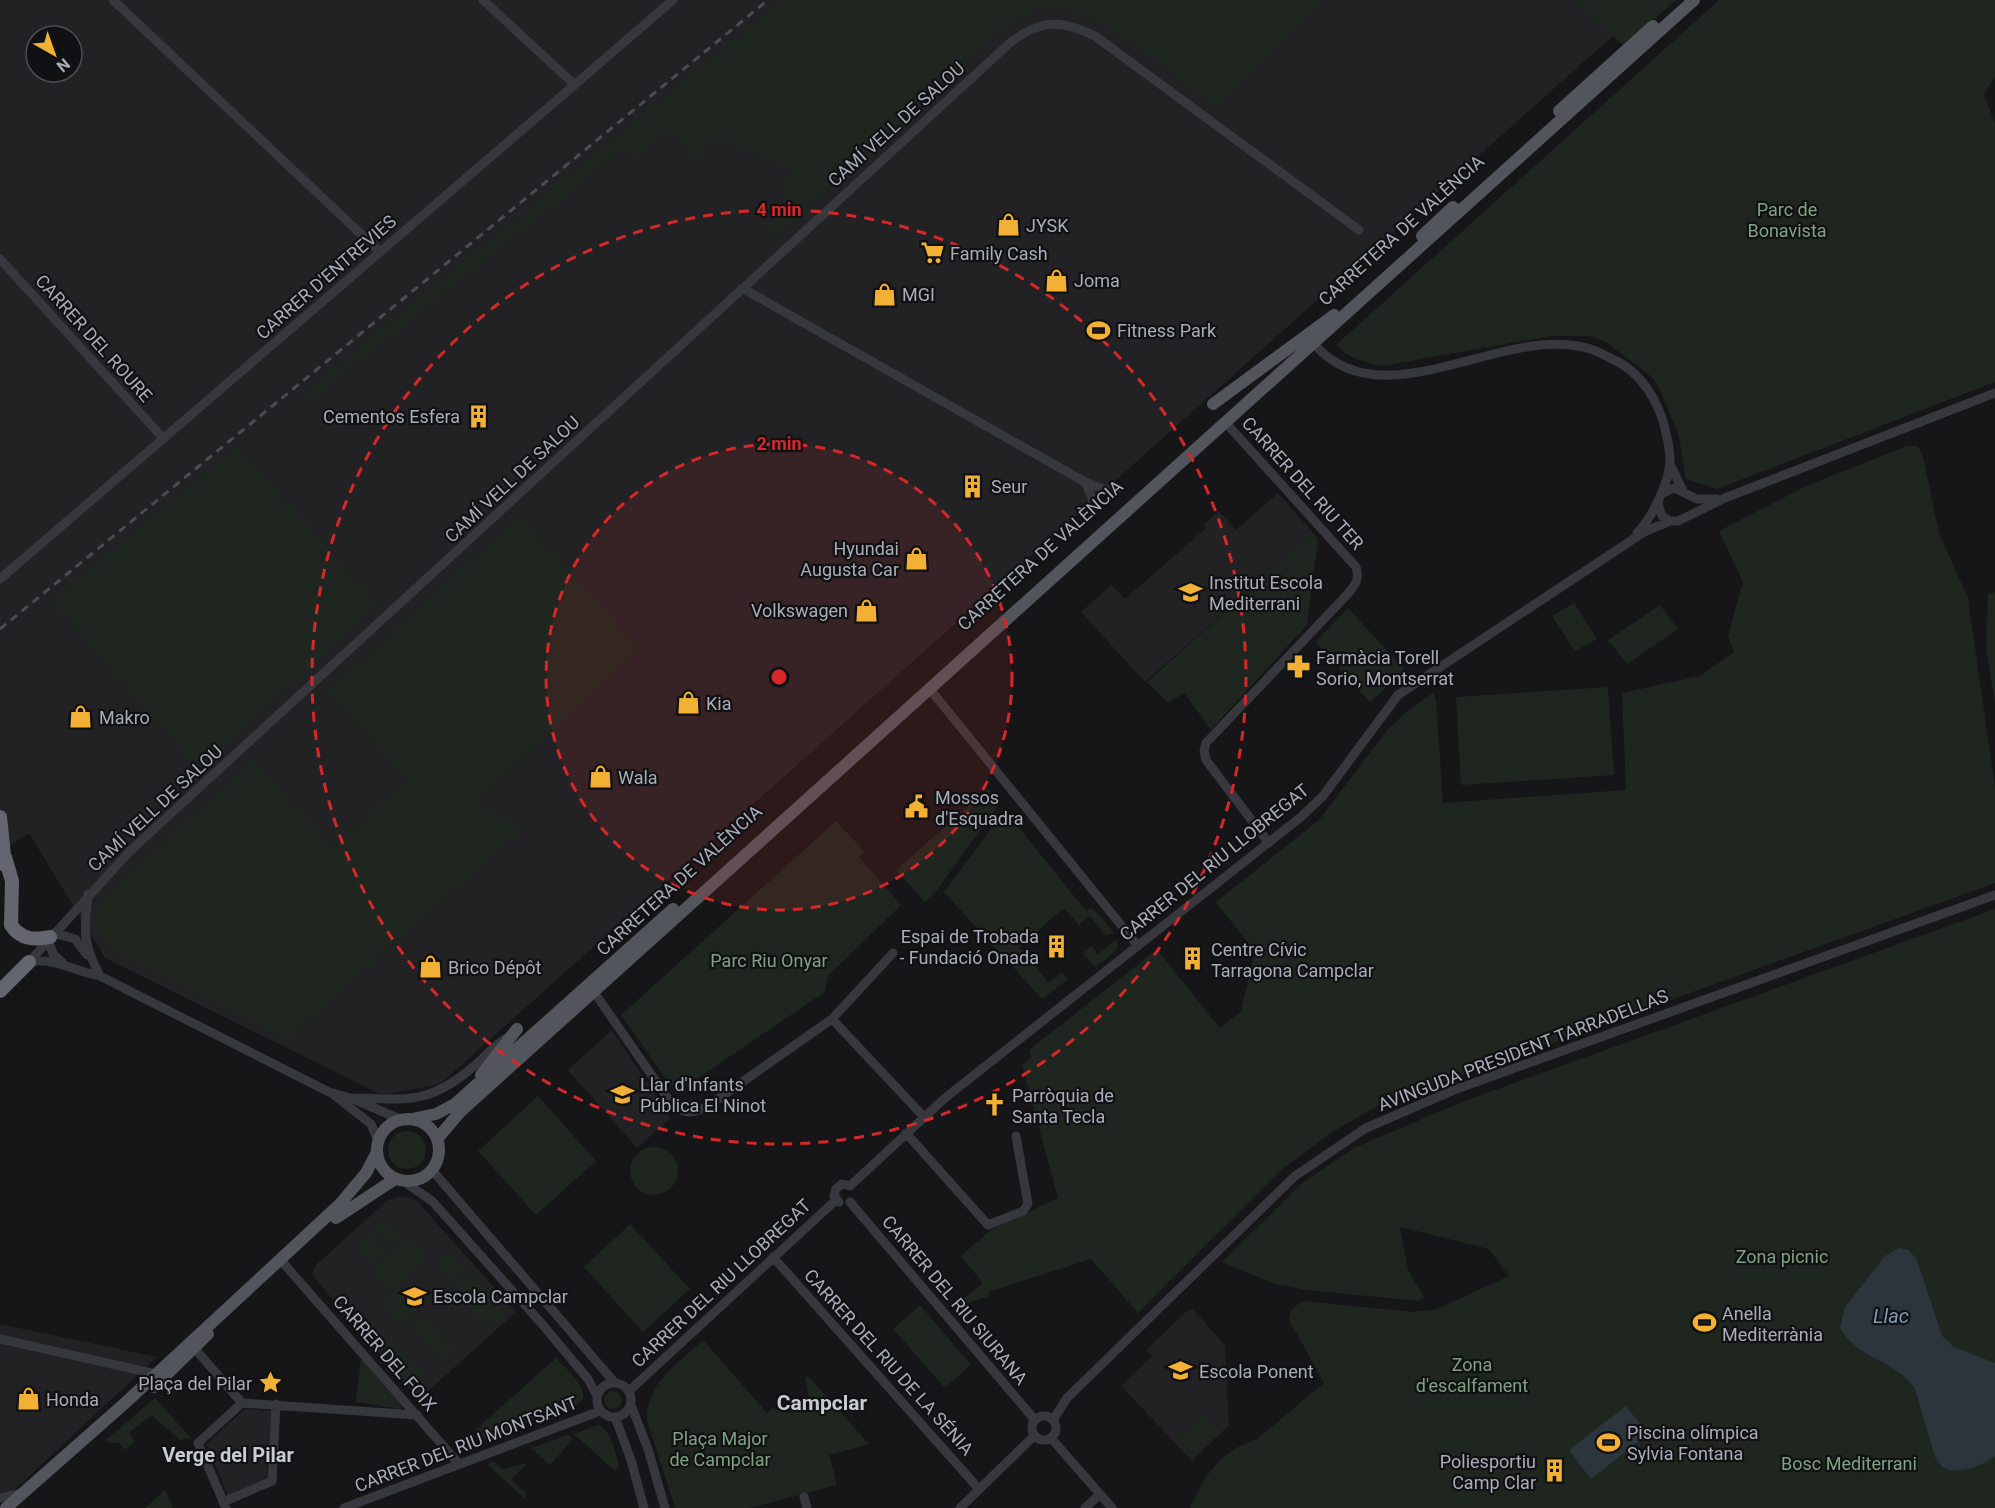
<svg xmlns="http://www.w3.org/2000/svg" width="1995" height="1508" font-family="Roboto,sans-serif">
	<rect width="100%" height="100%" fill="#161618"/>
	<path fill="#222225" fill-rule="evenodd" d="M0,0H1653L440,1084L382,1095L105,958L29,833L0,852ZM36,36H72V72H36Z
		M1278,493L1314,534L1145,682L1081,612L1111,585L1125,599L1206,528L1204,524L1219,511L1236,530Z
		M612,1030L671,1118L637,1148L568,1070Z
		M403,1196L417,1201L516,1312L419,1399L312,1275L316,1265L388,1200Z
		M1193,1309L1225,1346L1229,1425L1192,1461L1121,1386L1152,1356L1146,1350L1188,1310Z
		M0,1324L157,1357L0,1503Z
		M245,1409L271,1411L267,1478L228,1495L206,1444Z"/>
	<path fill="#1e261f" d="M783,0H1324L1217,107C1180,79 1092,1 1047,7C1029,10 1013,23 998,34L777,237L766,230L770,223L788,207V200L781,195L791,167L709,136L699,164L670,129L635,157L625,147L314,398L303,393Z
		M1574,0H1676L1624,46Z
		M1719,0H1995V77L1984,94L1995,124V382L1717,489L1686,479L1679,437L1660,389L1653,378L1606,342L1590,336H1550L1382,366C1364,362 1349,359 1336,345Z
		M238,446L378,605L199,769L51,601Z
		M1907,446H1918L1923,457L1939,533L1968,598L1995,787V883L1377,1106L1331,1133L1282,1169L1138,1313L1091,1259L988,1292L989,1296L962,1305L960,1302L983,1283L961,1256L991,1230L1058,1198L1022,1065L1031,1057L1029,1050L1160,947V953L1220,1028L1241,1011L1255,952L1216,902L1319,820L1387,730L1405,713L1433,693L1436,700L1443,803L1626,790L1622,693L1700,676L1734,652L1728,636L1743,582L1719,531L1808,485Z
		M519,515L639,649L473,805L526,826L289,1038L112,949C96,933 93,919 103,899L254,760L333,848L407,780L328,692Z
		M1314,533L1318,540L1307,625L1211,730L1184,693L1168,703L1147,682Z
		M1995,592V704L1986,649L1988,594Z
		M1574,603L1597,639L1575,651L1552,616Z
		M1660,605L1678,629L1627,664L1608,640Z
		M1348,608L1405,670L1370,702L1315,642Z
		M1608,687L1614,775L1461,785L1456,697Z
		M988,789L1000,803L937,890L925,902L896,870Z
		M1005,810L1086,911L1092,907L1114,933L1105,935L1090,916L1079,925L1064,908L1019,947L1049,983L1062,972L1068,979L1042,999L944,892Z
		M836,821L865,852L859,857L901,905L828,976L825,992L676,1093L621,1015Z
		M1995,909V1508H1190L1205,1478L1218,1462L1236,1448L1257,1439L1324,1383L1289,1320L1291,1310L1302,1301L1413,1312L1437,1309L1509,1276L1489,1249L1400,1227L1408,1270L1424,1297L1418,1301L1307,1290L1272,1283L1222,1262L1302,1183L1354,1148L1462,1102Z
		M1117,939V950L1095,967L1083,954L1091,946L1098,954Z
		M538,1096L596,1161L536,1215L478,1151Z
		M388 1150a19 19 0 1 1 38 0a19 19 0 1 1-38 0Z
		M630 1171a24 24 0 1 1 48 0a24 24 0 1 1-48 0Z
		M386,1219L403,1238L391,1249L374,1230Z
		M630,1224L690,1289L643,1332L584,1267Z
		M370,1234L386,1253L374,1264L357,1245Z
		M411,1237L429,1256L389,1292L371,1272Z
		M450,1252L467,1271L454,1282L437,1263Z
		M472,1272L506,1313L488,1329L453,1288Z
		M395,1288L417,1313L401,1327L380,1302Z
		M920,1305L971,1365L945,1388L893,1329Z
		M424,1315L453,1349L441,1360L411,1326Z
		M703,1340L767,1413L773,1408C788,1418 799,1411 809,1398L805,1378L808,1376L869,1444L829,1455L837,1485L750,1508H675L647,1420C647,1381 677,1365 703,1340Z
		M394,1341L424,1375L409,1388L379,1354Z
		M556,1358C566,1369 585,1383 583,1399L576,1405L484,1440L475,1430Z
		M361,1359L402,1406L401,1409L356,1402Z
		M604 1400a9 9 0 1 1 18 0a9 9 0 1 1-18 0Z
		M155,1398L191,1438L180,1440L151,1415L129,1433L135,1441L125,1450L119,1443L104,1442Z
		M1201,1415L1216,1430L1192,1454L1177,1438Z
		M598,1425C612,1431 615,1452 619,1466L615,1471L574,1434Z
		M568,1435L573,1439L550,1465L531,1448Z
		M494,1462L502,1469L527,1463L511,1480L526,1493L525,1499L487,1464Z
		M165,1490L173,1508H145Z"/>
	<path fill="#2c353c" d="M1899,1248L1909,1250L1917,1260L1942,1336L1954,1347L1995,1363V1456C1982,1466 1957,1476 1942,1467L1935,1457L1915,1389C1897,1361 1856,1358 1840,1328L1845,1307L1885,1256Z
		M1626,1406L1648,1434L1591,1479L1569,1450Z"/>
	<g fill="none" stroke-linecap="round" stroke-linejoin="round">
		<path stroke="#37383d" stroke-width="9" d="M113,0L380,252
			M483,0L575,85
			M0,259L163,438
			M742,288L1085,482
			M1314,344C1382,422 1498,327 1583,347C1593,349 1603,354 1612,359C1641,371 1660,403 1666,433C1668,441 1670,451 1670,460C1670,481 1652,518 1637,533
			M1226,423L1356,567C1361,581 1352,589 1343,599L1206,743L1204,751L1206,760L1269,843
			M1670,464L1683,491
			M1661,494L1674,488L1697,499H1717
			M1658,503L1662,516L1670,521H1678L1725,498L1995,393
			M1091,512L1093,500L1085,482L1106,490L1118,488
			M0,579L673,0
			M929,688L1138,946
			M88,894C84,930 82,942 100,976
			M54,933L75,939L87,955
			M48,939L53,954L63,963
			M29,962L129,852L1012,41C1043,19 1061,20 1095,36L1359,230
			M30,962C54,957 76,972 100,976L329,1092L351,1098L402,1120
			M594,992L671,1103C685,1115 692,1114 708,1106L832,1019L893,953
			M832,1019L924,1117
			M334,1095L371,1124L378,1141
			M357,1098C409,1100 432,1103 474,1066C485,1057 494,1046 506,1038
			M906,1133L988,1225L1023,1211L1028,1204L1016,1136
			M432,1170L615,1383
			M403,1181L432,1201L542,1324L588,1379L597,1396
			M850,1186L945,1098L1301,817L1323,796L1398,695L1644,532L1670,521
			M839,1202L834,1196L836,1189L842,1184L850,1186
			M850,1202L1035,1420
			M773,1257L979,1489
			M285,1265L459,1464
			M0,1339L156,1374
			M195,1349L242,1403
			M597 1400a17 17 0 1 1 34 0a17 17 0 1 1-34 0Z
			M629,1391L836,1200
			M242,1403L417,1415
			M631,1405L648,1449L665,1508
			M1032 1428a12 12 0 1 1 24 0a12 12 0 1 1-24 0Z
			M615,1417L631,1460L644,1508
			M1053,1420L1067,1398L1295,1176L1366,1128L1454,1090L1995,895
			M1051,1438L1112,1508
			M804,1497L807,1508
			M0,1498L18,1494
			M223,1502L272,1481L276,1404
			M226,1508L198,1443L242,1403
			M344,1508L600,1411
			M960,1508L1034,1436
			M1085,1508L1100,1494"/>
		<path stroke="#53555c" stroke-width="12" d="M1559,111L1653,26
			M1422,236L1453,207
			M1213,404L1334,315
			M481,1075L517,1029
			M412,1119L436,1114L455,1104L673,909
			M377 1150a31 31 0 1 1 62 0a31 31 0 1 1-62 0Z
			M437,1139L460,1112L1694,0
			M336,1218L395,1179
			M154,1387L208,1334
			M6,1508L124,1404L339,1205L366,1173L377,1152"/>
		<path stroke="#63666e" stroke-width="14" d="M0,817L5,865
			M5,857L12,881L11,925C21,940 35,940 50,937
			M0,991L29,962"/>
		<path stroke="#4a4c52" stroke-width="3" stroke-dasharray="8 6" stroke-linecap="butt" d="M0,629L768,0"/>
	</g>
	<circle cx="779" cy="677" r="233" fill="#d62828" fill-opacity=".12"/>
	<g fill="none" stroke="#d62828" stroke-width="3" stroke-dasharray="10 8">
		<circle cx="779" cy="677" r="233"/>
		<circle cx="779" cy="677" r="467"/>
	</g>
	<defs>
		<symbol id="shop-bare" viewBox="-9 -9 18 18"><path d="M-5-2.5h2.3a2.7 3.5 0 0 1 5.4 0H5L5.5 6h-11ZM-1.5-2.5h3a1.5 2.3 0 0 0-3 0Z" fill="#f2b134" stroke="#111113" stroke-width="2.5" paint-order="stroke"/></symbol>
		<symbol id="supermarket-bare" viewBox="-9 -9 18 18"><path d="M-6-5.5h2.5l.6 2H6L4.5 2H-2.5L-4.4-4H-6ZM-1.5 3.2a1.3 1.3 0 1 0 .1 0ZM3 3.2a1.3 1.3 0 1 0 .1 0Z" fill="#f2b134" stroke="#111113" stroke-width="2.5" paint-order="stroke"/></symbol>
		<symbol id="stadium-bare" viewBox="-9 -9 18 18"><path d="M0-5a6.5 5 0 1 0 0 10a6.5 5 0 1 0 0-10ZM-3.5-1.8h7v3.6h-7Z" fill="#f2b134" stroke="#111113" stroke-width="2.5" paint-order="stroke"/></symbol>
		<symbol id="building-bare" viewBox="-9 -9 18 18"><path d="M-4-6H4V6H1V3H-1V6H-4ZM-2.5-4.3h1.7v1.8h-1.7ZM.8-4.3h1.7v1.8H.8ZM-2.5-1h1.7V.8h-1.7ZM.8-1h1.7V.8H.8Z" fill="#f2b134" stroke="#111113" stroke-width="2.5" paint-order="stroke"/></symbol>
		<symbol id="school-bare" viewBox="-9 -9 18 18"><path d="M0-5L7-2L0 1L-7-2ZM-4 1L0 2.5L4 1V4Q0 6-4 4Z" fill="#f2b134" stroke="#111113" stroke-width="2.5" paint-order="stroke"/></symbol>
		<symbol id="pharmacy-bare" viewBox="-9 -9 18 18"><path d="M-2-6h4v4h4v4h-4v4h-4v-4h-4v-4h4Z" fill="#f2b134" stroke="#111113" stroke-width="2.5" paint-order="stroke"/></symbol>
		<symbol id="civic-bare" viewBox="-9 -9 18 18"><path d="M-.6-6.5H3V-4.5H.6V-3L4-1V1h2V6H-6V1h2V-1L-.6-3ZM-1.2 2.5V6h2.4V2.5Z" fill="#f2b134" stroke="#111113" stroke-width="2.5" paint-order="stroke"/></symbol>
		<symbol id="church-bare" viewBox="-9 -9 18 18"><path d="M-1.2-6h2.4v3.5h3.3v2.4h-3.3V6h-2.4V-.1h-3.3v-2.4h3.3Z" fill="#f2b134" stroke="#111113" stroke-width="2.5" paint-order="stroke"/></symbol>
		<symbol id="sight-bare" viewBox="-9 -9 18 18"><path d="M0-6L1.8-2.2L6-1.7L2.9 1.2L3.7 5.4L0 3.3L-3.7 5.4L-2.9 1.2L-6-1.7L-1.8-2.2Z" fill="#f2b134" stroke="#111113" stroke-width="2.5" paint-order="stroke"/></symbol>
	</defs>
	<g fill-rule="evenodd">
		<use href="#shop-bare" x="992" y="208" width="33" height="33"/>
		<use href="#supermarket-bare" x="916" y="236" width="33" height="33"/>
		<use href="#shop-bare" x="1040" y="264" width="33" height="33"/>
		<use href="#shop-bare" x="868" y="278" width="33" height="33"/>
		<use href="#stadium-bare" x="1082" y="314" width="33" height="33"/>
		<use href="#building-bare" x="462" y="400" width="33" height="33"/>
		<use href="#building-bare" x="956" y="470" width="33" height="33"/>
		<use href="#shop-bare" x="900" y="542" width="33" height="33"/>
		<use href="#school-bare" x="1174" y="576" width="33" height="33"/>
		<use href="#shop-bare" x="850" y="594" width="33" height="33"/>
		<use href="#pharmacy-bare" x="1282" y="650" width="33" height="33"/>
		<use href="#shop-bare" x="672" y="686" width="33" height="33"/>
		<use href="#shop-bare" x="64" y="700" width="33" height="33"/>
		<use href="#shop-bare" x="584" y="760" width="33" height="33"/>
		<use href="#civic-bare" x="900" y="790" width="33" height="33"/>
		<use href="#building-bare" x="1040" y="930" width="33" height="33"/>
		<use href="#building-bare" x="1176" y="942" width="33" height="33"/>
		<use href="#shop-bare" x="414" y="950" width="33" height="33"/>
		<use href="#school-bare" x="606" y="1078" width="33" height="33"/>
		<use href="#church-bare" x="978" y="1088" width="33" height="33"/>
		<use href="#school-bare" x="398" y="1280" width="33" height="33"/>
		<use href="#stadium-bare" x="1688" y="1306" width="33" height="33"/>
		<use href="#school-bare" x="1164" y="1354" width="33" height="33"/>
		<use href="#sight-bare" x="254" y="1366" width="33" height="33"/>
		<use href="#shop-bare" x="12" y="1382" width="33" height="33"/>
		<use href="#stadium-bare" x="1592" y="1426" width="33" height="33"/>
		<use href="#building-bare" x="1538" y="1454" width="33" height="33"/>
	</g>
	<g text-anchor="middle" dominant-baseline="central" stroke-width="4.5" stroke-linejoin="round" paint-order="stroke">
		<g font-size="18" fill="#a8adb8" stroke="#111113">
			<text transform="translate(896 124) rotate(-42)">CAMÍ VELL DE SALOU</text>
			<text transform="translate(1401 230) rotate(-42)">CARRETERA DE VALÈNCIA</text>
			<text transform="translate(326 277) rotate(-41)">CARRER D'ENTREVIES</text>
			<text transform="translate(94 338) rotate(48)">CARRER DEL ROURE</text>
			<text transform="translate(512 479) rotate(-43)">CAMÍ VELL DE SALOU</text>
			<text transform="translate(1303 483) rotate(48)">CARRER DEL RIU TER</text>
			<text transform="translate(1040 555) rotate(-42)">CARRETERA DE VALÈNCIA</text>
			<text transform="translate(155 808) rotate(-43)">CAMÍ VELL DE SALOU</text>
			<text transform="translate(1214 862) rotate(-39)">CARRER DEL RIU LLOBREGAT</text>
			<text transform="translate(679 880) rotate(-42)">CARRETERA DE VALÈNCIA</text>
			<text transform="translate(1523 1050) rotate(-21)">AVINGUDA PRESIDENT TARRADELLAS</text>
			<text transform="translate(721 1283) rotate(-43)">CARRER DEL RIU LLOBREGAT</text>
			<text transform="translate(955 1300) rotate(50)">CARRER DEL RIU SIURANA</text>
			<text transform="translate(385 1353) rotate(49)">CARRER DEL FOIX</text>
			<text transform="translate(889 1362) rotate(48)">CARRER DEL RIU DE LA SÉNIA</text>
			<text transform="translate(466 1444) rotate(-21)">CARRER DEL RIU MONTSANT</text>
		</g>
		<g font-size="18" fill="#7fa381" stroke="#111113">
			<text x="1787" y="209">Parc de<tspan x="1787" dy="21">Bonavista</tspan></text>
			<text x="769" y="960">Parc Riu Onyar</text>
			<text x="1782" y="1256">Zona picnic</text>
			<text x="1472" y="1364">Zona<tspan x="1472" dy="21">d'escalfament</tspan></text>
			<text x="720" y="1438">Plaça Major<tspan x="720" dy="21">de Campclar</tspan></text>
			<text x="1849" y="1463">Bosc Mediterrani</text>
		</g>
		<g font-size="18" fill="#a8adb8" stroke="#111113" text-anchor="start">
			<text x="1026" y="225">JYSK</text>
			<text x="950" y="253">Family Cash</text>
			<text x="1074" y="280">Joma</text>
			<text x="902" y="294">MGI</text>
			<text x="1117" y="330">Fitness Park</text>
			<text x="460" y="416" text-anchor="end">Cementos Esfera</text>
			<text x="991" y="486">Seur</text>
			<text x="899" y="548" text-anchor="end">Hyundai<tspan x="899" dy="21">Augusta Car</tspan></text>
			<text x="1209" y="582">Institut Escola<tspan x="1209" dy="21">Mediterrani</tspan></text>
			<text x="848" y="610" text-anchor="end">Volkswagen</text>
			<text x="1316" y="657">Farmàcia Torell<tspan x="1316" dy="21">Sorio, Montserrat</tspan></text>
			<text x="706" y="703">Kia</text>
			<text x="99" y="717">Makro</text>
			<text x="618" y="777">Wala</text>
			<text x="935" y="797">Mossos<tspan x="935" dy="21">d'Esquadra</tspan></text>
			<text x="1039" y="936" text-anchor="end">Espai de Trobada<tspan x="1039" dy="21">- Fundació Onada</tspan></text>
			<text x="1211" y="949">Centre Cívic<tspan x="1211" dy="21">Tarragona Campclar</tspan></text>
			<text x="448" y="967">Brico Dépôt</text>
			<text x="640" y="1084">Llar d'Infants<tspan x="640" dy="21">Pública El Ninot</tspan></text>
			<text x="1012" y="1095">Parròquia de<tspan x="1012" dy="21">Santa Tecla</tspan></text>
			<text x="433" y="1296">Escola Campclar</text>
			<text x="1722" y="1313">Anella<tspan x="1722" dy="21">Mediterrània</tspan></text>
			<text x="1199" y="1371">Escola Ponent</text>
			<text x="252" y="1383" text-anchor="end">Plaça del Pilar</text>
			<text x="46" y="1399">Honda</text>
			<text x="1627" y="1432">Piscina olímpica<tspan x="1627" dy="21">Sylvia Fontana</tspan></text>
			<text x="1536" y="1461" text-anchor="end">Poliesportiu<tspan x="1536" dy="21">Camp Clar</tspan></text>
		</g>
		<g font-size="20" font-style="italic" fill="#7f9bb3" stroke="#111113">
			<text x="1891" y="1316">Llac</text>
		</g>
		<g font-size="20" font-weight="bold" fill="#c9ccd4" stroke="#111113">
			<text x="228" y="1455">Verge del Pilar</text>
		</g>
		<g font-size="21" font-weight="bold" fill="#c9ccd4" stroke="#111113">
			<text x="822" y="1403">Campclar</text>
		</g>
	</g>
	<circle cx="779" cy="677" r="9" fill="#d62828" stroke="#111113" stroke-width="3"/>
	<g font-size="18" text-anchor="middle" font-weight="bold" fill="#d62828" stroke="#111113" stroke-width="4.5" stroke-linejoin="round" paint-order="stroke">
		<text x="779" y="216">4 min</text>
		<text x="779" y="450">2 min</text>
	</g>
	<g transform="translate(54 54) rotate(140)"><circle r="28" fill="#111113" stroke="#4d4f55" stroke-width="1.5"/>
	<path d="M0-4.5L10 22L0 15L-10 22Z" fill="#f2b134"/>
	<text y="-9" font-size="16" font-weight="bold" text-anchor="middle" fill="#a8adb8">N</text>
	</g>
</svg>
